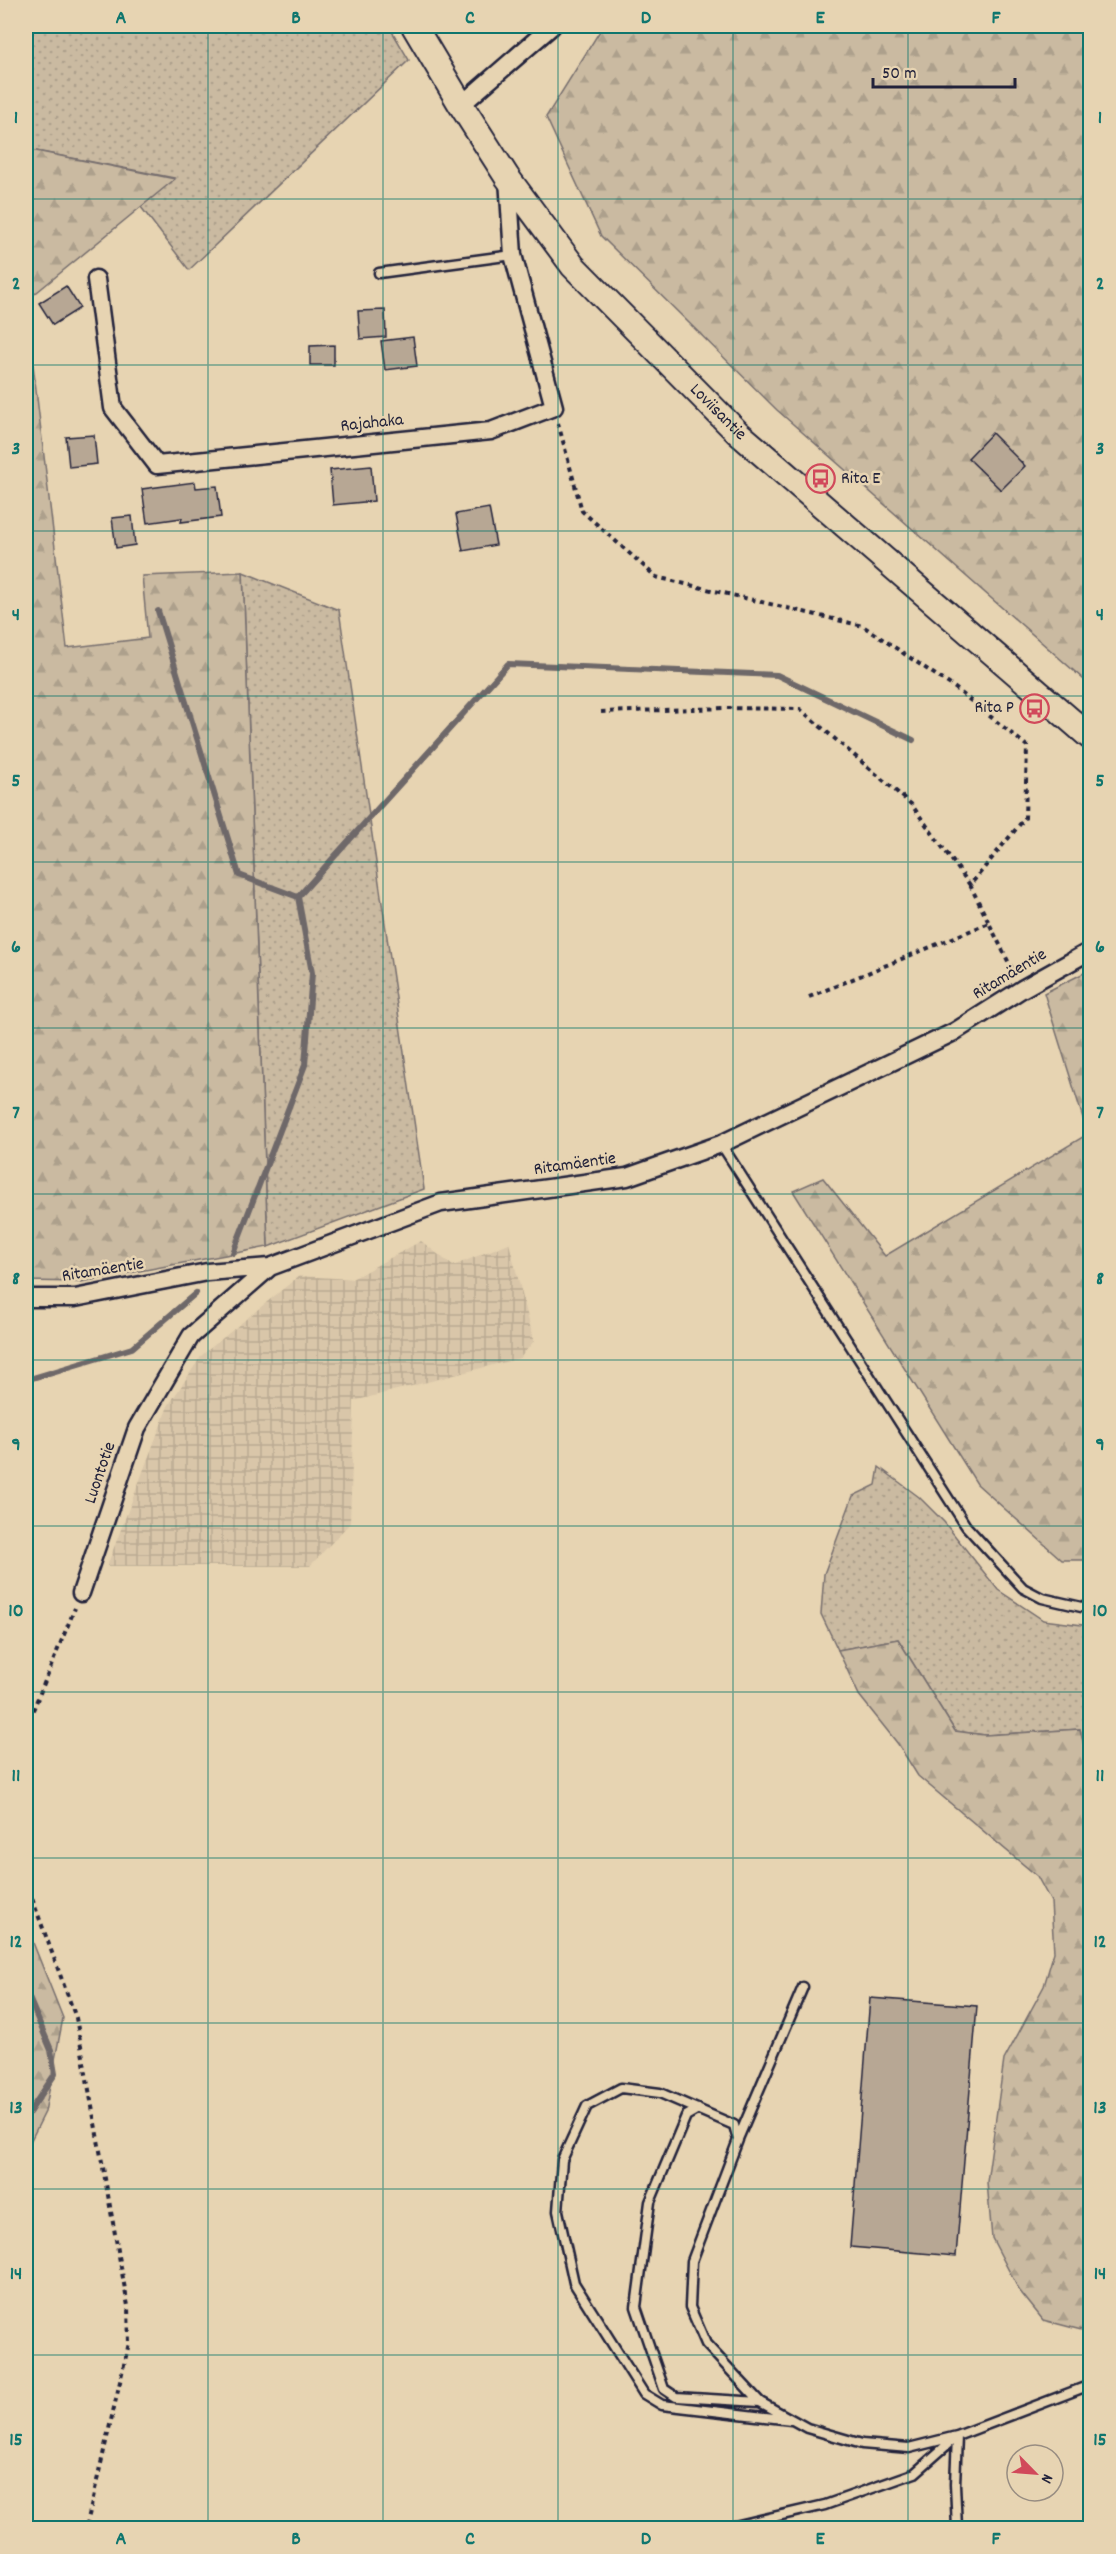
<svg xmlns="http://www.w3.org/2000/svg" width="1116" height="2554" font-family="Dekko,sans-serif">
	<defs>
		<pattern id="industrial-grid" width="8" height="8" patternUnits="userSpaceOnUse" patternTransform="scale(1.5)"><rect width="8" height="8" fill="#d9c6a9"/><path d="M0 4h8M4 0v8" fill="none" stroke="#baaa92"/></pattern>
		<pattern id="green-dots" width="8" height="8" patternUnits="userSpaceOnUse" patternTransform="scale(1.5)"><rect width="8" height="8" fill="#cabaa1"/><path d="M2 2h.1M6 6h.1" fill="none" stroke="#ada08c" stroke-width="1.8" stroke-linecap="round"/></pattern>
		<pattern id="forest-firs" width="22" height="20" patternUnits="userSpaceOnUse" patternTransform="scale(1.5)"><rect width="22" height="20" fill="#cabaa1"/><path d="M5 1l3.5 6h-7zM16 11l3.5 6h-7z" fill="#ada08c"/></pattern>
	</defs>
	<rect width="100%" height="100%" fill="#e7d4b2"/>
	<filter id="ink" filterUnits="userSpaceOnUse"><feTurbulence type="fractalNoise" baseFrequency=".0167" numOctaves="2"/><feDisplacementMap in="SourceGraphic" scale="12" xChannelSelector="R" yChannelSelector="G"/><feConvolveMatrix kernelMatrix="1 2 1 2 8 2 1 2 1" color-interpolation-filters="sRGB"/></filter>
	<g filter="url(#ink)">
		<path fill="url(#industrial-grid)" d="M421,1241L453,1266L509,1243L534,1341L520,1358L354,1401L350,1523L310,1566H107L168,1406L202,1355L299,1276L352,1279Z"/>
		<path fill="url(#green-dots)" stroke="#766e6e" stroke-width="1.5" d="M26,26H389L409,60L189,270L141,207L174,178L26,149Z
			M243,572L339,610L424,1189L268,1247Z
			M879,1467L919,1497L944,1522L998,1590L1043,1620L1090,1626V1771L1080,1729L985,1735L955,1731L898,1639L838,1650L821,1614L824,1574L853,1496L876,1485Z"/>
		<path fill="url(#forest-firs)" stroke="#766e6e" stroke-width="1.5" d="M603,26H1090V685L777,410L601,236L546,117Z
			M26,149L175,179L26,301Z
			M26,306L67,648L148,638L142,576L243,572L268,1247L81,1282L26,1281Z
			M1090,970V1560H1062L977,1484L793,1191L823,1178L885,1256L1088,1134L1044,993Z
			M898,1639L955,1731L985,1735L1080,1729L1090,1771L1089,2332L1043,2320L1019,2290L992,2238L987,2182L1004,2060L1044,1986L1054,1952L1051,1902L1037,1876L918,1776L898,1744L859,1695L838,1650Z
			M26,1925L63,2018L45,2112L26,2150Z"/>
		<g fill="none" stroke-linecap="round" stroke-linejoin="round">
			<path stroke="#6e6769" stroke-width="6" d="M158,611L239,875L298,897L312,973L305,1065L233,1253
				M298,897L508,664L777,675L913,740
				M26,1380L132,1348L196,1293
				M26,1991L51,2050L55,2074L26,2117"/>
		</g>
		<path fill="#b7a794" stroke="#22223b" stroke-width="1.5" d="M66,286L80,308L53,325L39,303Z
			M385,310L386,337L360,339L358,311Z
			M413,337L417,366L385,370L381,341Z
			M334,345V365H310V346Z
			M992,433L1025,466L1001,490L968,458Z
			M94,435L97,464L69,467L66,437Z
			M371,466L374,501L333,505L330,470Z
			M195,482L196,488L217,486L221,517L181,522L182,518L147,523L142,489Z
			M489,508L496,545L463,551L456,514Z
			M132,516L135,545L116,548L112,518Z
			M870,1998L977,2006L956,2256L850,2247Z"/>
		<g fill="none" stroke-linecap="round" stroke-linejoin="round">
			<defs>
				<path id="service" d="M379,273L513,255
					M721,1144L966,1526L1023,1588L1042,1598L1090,1609
					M698,2109L686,2116L650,2202L636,2307L664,2389L676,2397L760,2402
					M738,2139L803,1987
					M791,2420L662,2405L644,2394L574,2283L558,2211L562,2160L587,2106L621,2088L660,2093L734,2125L738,2140L692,2261L690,2307L706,2344L760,2402L807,2428L862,2444L909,2448L957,2436L1090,2385
					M726,2528L825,2505L915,2473L957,2436L955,2484L957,2528"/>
				<path id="minor" d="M461,105L552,26
					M96,279L113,408L157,465L491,431L554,407L513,255L508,179
					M26,1298H75L207,1272L270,1267L441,1203L627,1177L721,1144L954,1032L1022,989L1090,951
					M81,1593L137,1428L191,1336L270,1267"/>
				<g id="secondary">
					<path id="s1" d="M414,26L461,105L507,177L573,266L737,432L1090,737"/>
				</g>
			</defs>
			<use href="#service" stroke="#22223b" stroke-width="13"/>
			<use href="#minor" stroke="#22223b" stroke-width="21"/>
			<use href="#secondary" stroke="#22223b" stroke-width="28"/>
			<path stroke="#22223b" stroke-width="4" stroke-dasharray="4.5 4.5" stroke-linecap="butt" d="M558,423L582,511L656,577L863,626L955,688L1027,746L1025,818L970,885L1015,975
				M601,712L726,708L800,709L911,804L970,885
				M809,997L989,923
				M26,1727L75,1608
				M26,1882L76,2018L128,2306L129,2343L86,2528"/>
			<use href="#service" stroke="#e7d4b2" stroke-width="8"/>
			<use href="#minor" stroke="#e7d4b2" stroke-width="16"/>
			<use href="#secondary" stroke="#e7d4b2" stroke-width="24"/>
		</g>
	</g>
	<path fill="none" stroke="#0f766e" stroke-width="1.5" stroke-opacity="0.55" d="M208,26V2528M383,26V2528M558,26V2528M733,26V2528M908,26V2528M26,199H1090M26,365H1090M26,531H1090M26,696H1090M26,862H1090M26,1028H1090M26,1194H1090M26,1360H1090M26,1526H1090M26,1692H1090M26,1858H1090M26,2023H1090M26,2189H1090M26,2355H1090"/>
	<defs>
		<symbol id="bus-ring" viewBox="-11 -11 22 22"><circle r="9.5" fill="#e7d4b2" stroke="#d1495b" stroke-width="1.5"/><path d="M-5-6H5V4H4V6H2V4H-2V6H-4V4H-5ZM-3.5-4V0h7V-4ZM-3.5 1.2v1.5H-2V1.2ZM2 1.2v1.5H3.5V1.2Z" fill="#d1495b"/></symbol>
	</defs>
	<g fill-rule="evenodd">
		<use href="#bus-ring" x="804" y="462" width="33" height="33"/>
		<use href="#bus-ring" x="1018" y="692" width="33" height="33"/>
	</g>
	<g text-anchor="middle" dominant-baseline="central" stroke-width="5" stroke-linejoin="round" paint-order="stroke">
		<g font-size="18" fill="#22223b" stroke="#e7d4b2">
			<text stroke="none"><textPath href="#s1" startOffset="494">Loviisantie</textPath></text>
			<text transform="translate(372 424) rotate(-6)">Rajahaka</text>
			<text transform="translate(1010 975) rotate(-31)">Ritamäentie</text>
			<text transform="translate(575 1165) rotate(-8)">Ritamäentie</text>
			<text transform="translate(103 1271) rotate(-9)">Ritamäentie</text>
			<text transform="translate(101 1473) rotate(-71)">Luontotie</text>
		</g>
		<g font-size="18" fill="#22223b" stroke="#e7d4b2" text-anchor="start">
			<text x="841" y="479">Rita E</text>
			<text x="1014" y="708" text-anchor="end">Rita P</text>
		</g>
	</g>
	<rect width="1116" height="2554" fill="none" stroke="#e7d4b2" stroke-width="66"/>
	<g transform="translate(1035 2473) rotate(115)"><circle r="28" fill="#e7d4b2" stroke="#988d82" stroke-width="1.5"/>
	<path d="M0-4.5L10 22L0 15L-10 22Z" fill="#d1495b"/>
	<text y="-9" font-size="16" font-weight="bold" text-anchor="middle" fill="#22223b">N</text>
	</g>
	<path d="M873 78v9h142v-9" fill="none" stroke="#22223b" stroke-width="3"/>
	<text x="882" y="78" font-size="18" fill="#22223b" stroke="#e7d4b2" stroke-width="4.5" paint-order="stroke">50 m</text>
	<rect x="33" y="33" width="1050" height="2488" fill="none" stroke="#0f766e" stroke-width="2"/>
	<g font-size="20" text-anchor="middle" font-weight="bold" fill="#0f766e">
		<text x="121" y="23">A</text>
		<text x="296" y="23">B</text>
		<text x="470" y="23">C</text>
		<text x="646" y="23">D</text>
		<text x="820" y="23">E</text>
		<text x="996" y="23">F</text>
		<text x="16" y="123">1</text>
		<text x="1100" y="123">1</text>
		<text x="16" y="289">2</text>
		<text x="1100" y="289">2</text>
		<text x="16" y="454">3</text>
		<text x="1100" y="454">3</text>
		<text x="16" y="620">4</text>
		<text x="1100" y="620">4</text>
		<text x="16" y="786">5</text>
		<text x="1100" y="786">5</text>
		<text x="16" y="952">6</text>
		<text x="1100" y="952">6</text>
		<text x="16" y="1118">7</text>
		<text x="1100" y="1118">7</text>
		<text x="16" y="1284">8</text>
		<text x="1100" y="1284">8</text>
		<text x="16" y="1450">9</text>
		<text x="1100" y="1450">9</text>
		<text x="16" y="1616">10</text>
		<text x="1100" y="1616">10</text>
		<text x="16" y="1781">11</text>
		<text x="1100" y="1781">11</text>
		<text x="16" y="1947">12</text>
		<text x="1100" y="1947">12</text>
		<text x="16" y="2113">13</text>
		<text x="1100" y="2113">13</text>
		<text x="16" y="2279">14</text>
		<text x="1100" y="2279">14</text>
		<text x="16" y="2445">15</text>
		<text x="1100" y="2445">15</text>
		<text x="121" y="2544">A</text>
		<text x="296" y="2544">B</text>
		<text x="470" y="2544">C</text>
		<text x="646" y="2544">D</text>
		<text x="820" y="2544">E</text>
		<text x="996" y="2544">F</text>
	</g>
</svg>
